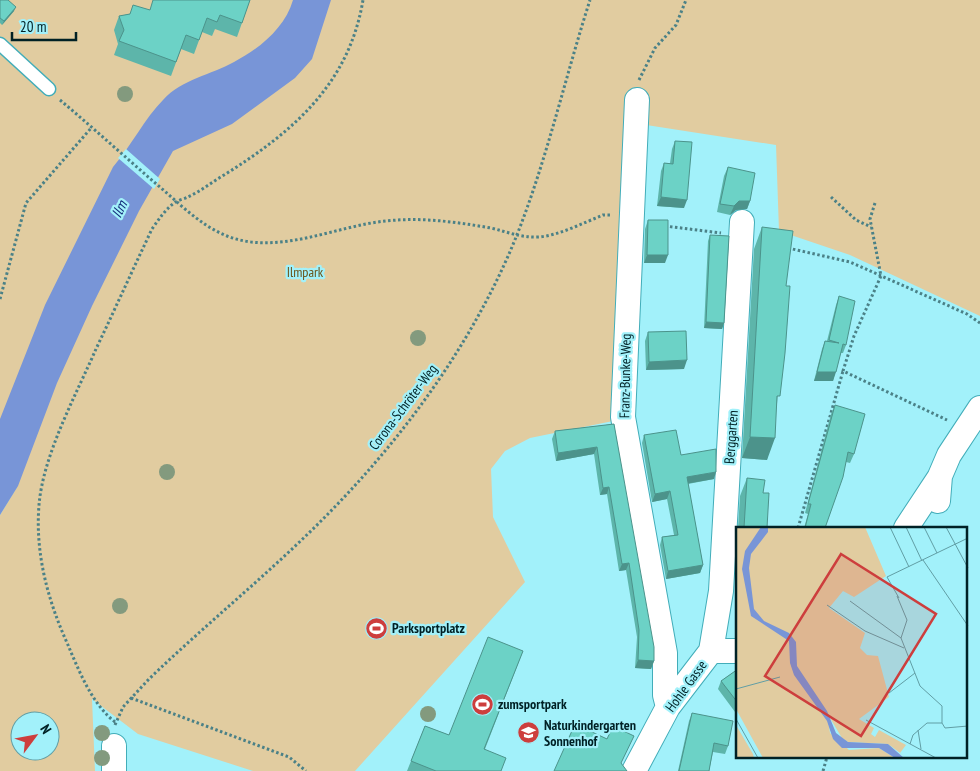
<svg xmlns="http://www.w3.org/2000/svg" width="980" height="771" font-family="'PT Sans Narrow',sans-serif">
	<rect width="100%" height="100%" fill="#a2f1fa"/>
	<path fill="#e1cca0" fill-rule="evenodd" d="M0,0H980V316L850,255L779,231L776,145L627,122L613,421L530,438L505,451L491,469L493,517L525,582L355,771H253L138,734L92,699L95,771H0V515L17,487L0,497ZM20,721H50V751H20Z"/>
	<path fill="#7895d7" d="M293,0H331L312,59L295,78L232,124L173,151L139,211L92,306L57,383L18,486L0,515V419L45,305L113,167C131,146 145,118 163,100C182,79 211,75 234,62C259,49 285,28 293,0Z"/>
	<path fill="#a2f1fa" d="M126,149L160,179L154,189L118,158Z"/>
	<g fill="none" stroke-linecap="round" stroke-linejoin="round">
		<defs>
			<path id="lane" d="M0,44L49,89"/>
			<path id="street" d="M637,100L623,417L665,653V695L668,707
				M938,501L940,476L949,455L980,408
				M906,528L939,478
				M711,651L721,591L742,222
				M114,771V746
				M634,771L668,707L711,651H738"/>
		</defs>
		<use href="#lane" stroke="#42adb9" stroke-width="15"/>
		<use href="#street" stroke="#42adb9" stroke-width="26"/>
		<path stroke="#4b8187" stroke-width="3" stroke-dasharray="2.5 2.5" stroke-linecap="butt" d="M639,80L655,48L676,25L686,0
			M60,100C92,127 123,155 154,182C177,201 199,225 227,236C278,256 335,226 386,221C422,217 456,222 491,228C508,232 521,238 539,237C560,235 583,223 603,215H611
			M831,197L856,220L871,227
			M875,203L870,219L881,276L854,336L843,371L947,420
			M665,226L721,233
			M788,248L850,262L967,314L980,323
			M0,299L26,203L92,127
			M798,528L843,371
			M131,698L289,757L306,771
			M115,722C92,704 79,671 68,645C48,601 35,554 39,505C43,455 76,395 96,349C115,309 133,269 152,229C159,219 165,210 174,203C178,200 184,199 188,197C201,191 212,182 224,175C293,132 349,84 363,0
			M115,725L123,707L149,679C205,625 266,576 321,521C398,444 465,354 509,254C544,173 563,84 590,0
			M823,771L827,757"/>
		<use href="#lane" stroke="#fff" stroke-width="12"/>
		<use href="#street" stroke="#fff" stroke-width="24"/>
	</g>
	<g fill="#839a7e">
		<circle cx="125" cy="94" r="8"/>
		<circle cx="418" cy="338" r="8"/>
		<circle cx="167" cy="472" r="8"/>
		<circle cx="120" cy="606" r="8"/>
		<circle cx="428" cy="714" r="8"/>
		<circle cx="102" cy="733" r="8"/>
		<circle cx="102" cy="758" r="8"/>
	</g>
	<path fill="#5db5aa" d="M0,0L14,11L2,25L0,23Z
		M250,0L237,37L215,29L212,36L202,32L194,54L181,49L171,76L114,55L118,44L114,30L119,16L150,10Z
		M675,141L684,208L657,206L661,171L664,163H670L672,149Z
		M728,167L750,201L747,209L736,210L730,215L717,212L724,176Z
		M648,220L665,263H644L645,229Z
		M762,227L786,286L777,404L767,460L742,458L754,249Z
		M710,235L724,323L722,329L704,328L708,241Z
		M839,296L846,345L843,353H840L833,381H814L822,349L825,341H827L836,305Z
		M648,332L684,369L646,370L645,341Z
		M835,405L854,454L850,463L846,462L825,528H804L808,514L805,513L831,414Z
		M614,424L654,661L651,669L635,668L637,637L626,570L619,571L607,494L600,495L594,454L556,461L552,439L555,431Z
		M644,435L681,455L714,479L688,484L703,565L700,573L666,579L660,545L662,537L674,535L667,499L652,502L642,443Z
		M747,478L763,493L767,528H738L740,496Z
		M523,651L485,749L501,771H407L425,726L449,735Z
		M738,669V716L718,689L721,681Z
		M692,713L728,746L725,754L713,752L709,771H678L689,721Z"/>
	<path fill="#4c938b" d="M16,7L14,11L2,25L4,21Z
		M661,197L687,200L684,208L657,206Z
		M739,201H750L747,209L736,210L730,215L734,206Z
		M647,255H668L665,263H644Z
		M706,322L724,323L722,329L704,328Z
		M687,360L684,369L646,370L649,362Z
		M817,372H836L833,381H814Z
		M750,437L775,438L767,460L742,458Z
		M597,447L594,454L556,461L558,453Z
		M716,472L714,479L685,484L687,477Z
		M609,487L607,494L600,495L603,488Z
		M670,491L667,499L652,502L655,494Z
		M629,563L626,570L619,571L622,564Z
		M703,565L700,573L666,579L668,571Z
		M638,660L654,661L651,669L635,668Z"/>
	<path fill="#6cd2c6" stroke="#4c938b" d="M0,0H8L16,7L4,21L0,18Z
		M153,0H250L242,23L220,15L217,22L207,18L199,40L186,35L176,62L119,41L124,30L119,16L130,14L133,5L150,10Z
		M675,141L692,142L687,200L661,197L664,163L673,164Z
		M728,167L755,173L750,201H739L734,206L720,204Z
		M648,220H668V255H647Z
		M762,227L793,231L786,286H790L785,353L780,396H777L775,438L750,437Z
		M710,235L729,236L724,323L706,322Z
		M839,296L855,301L846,345L843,344L836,372H817L825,341L839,343L829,340Z
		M686,331L687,360L649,362L648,332Z
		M835,405L865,414L854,454L848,452L843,477L825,528H805L811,504H808Z
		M614,424L654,647V661L638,660L639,630L629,563L622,564L609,487L603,488L597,447L558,453L555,431Z
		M676,430L681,455L716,449V472L687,477L703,565L668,571L662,537L678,535L670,491L655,494L644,435Z
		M747,478L765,480L763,493H769L767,528H744Z
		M488,637L523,651L484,749L506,758L501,771H436L411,761L425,726L449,735Z
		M738,669V703L721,681Z
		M692,713L733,721L728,746L714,743L709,771H679Z
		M575,724L607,739L613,726L634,736L621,763L627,771H554Z"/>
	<defs>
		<symbol id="stadium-disc" viewBox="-11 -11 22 22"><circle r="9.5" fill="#cd3e3d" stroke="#a2f1fa"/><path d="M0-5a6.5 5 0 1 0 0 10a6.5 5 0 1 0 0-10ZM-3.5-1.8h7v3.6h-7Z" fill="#fff"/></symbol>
		<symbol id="school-disc" viewBox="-11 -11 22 22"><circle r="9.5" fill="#cd3e3d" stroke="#a2f1fa"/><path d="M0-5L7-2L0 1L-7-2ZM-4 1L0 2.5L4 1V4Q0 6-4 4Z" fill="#fff"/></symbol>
	</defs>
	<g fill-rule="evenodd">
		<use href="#stadium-disc" x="364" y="616" width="25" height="25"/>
		<use href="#stadium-disc" x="470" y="692" width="25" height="25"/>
		<use href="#school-disc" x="516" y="720" width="25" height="25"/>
	</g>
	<g text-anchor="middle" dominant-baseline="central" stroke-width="4.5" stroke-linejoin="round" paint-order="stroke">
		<g font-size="14" fill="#6a5218" stroke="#a2f1fa">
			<text x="305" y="272">Ilmpark</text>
		</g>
		<g font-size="14" fill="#002125" stroke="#a2f1fa">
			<text transform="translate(625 376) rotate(-89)">Franz-Bunke-Weg</text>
			<text transform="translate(403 407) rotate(-53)">Corona-Schröter-Weg</text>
			<text transform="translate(731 437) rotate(-86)">Berggarten</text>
			<text transform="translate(686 686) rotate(-54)">Hohle Gasse</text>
		</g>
		<g font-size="14" font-weight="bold" fill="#002125" stroke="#a2f1fa" text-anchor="start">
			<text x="392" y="628">Parksportplatz</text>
			<text x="498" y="704">zumsportpark</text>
			<text x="544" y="725">Naturkindergarten<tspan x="544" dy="16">Sonnenhof</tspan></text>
		</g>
		<g font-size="15" font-style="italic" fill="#152e7b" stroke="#a2f1fa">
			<text transform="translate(119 209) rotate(-64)">Ilm</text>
		</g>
	</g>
	<g transform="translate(736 527)">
		<rect width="231" height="231" fill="#a2f1fa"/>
		<path d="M0,0H129L150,49L118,70L107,64L93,81L129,106L124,121L131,128L142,129L153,170L123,192L138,201L135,207L139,210L143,203L170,218L164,226L171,231L152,217L112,215L106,211L91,186L94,206L113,223L143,221L159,231H27L0,182ZM0,198L17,227L18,231H0Z" fill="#e1cca0"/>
		<path d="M25,0H32V5L15,27L13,41L18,82L28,94L53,106L60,115L61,139L91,184L100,206L112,215L152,217L168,231H159L143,221H106L97,212L91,194L58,148L54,136L53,114L15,89L6,42L9,24Z" fill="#7895d7"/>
		<path fill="none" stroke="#619ea5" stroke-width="1" d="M154,0L173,40M170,0L186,34M188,0L201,26M210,0L232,41M187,33L232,99M161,69L171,93L165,111L184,159L206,179V196M163,71L151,50L232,11M114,74L165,111M91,78L129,104L168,121M0,162L44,150M153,166L179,146M0,192L22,231M130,193L200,231M182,203L185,222M174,217L177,208L191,196H206L209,201L232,199"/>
		<path fill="#cd3e3d" fill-opacity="0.15" stroke="#cd3e3d" stroke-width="2.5" d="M105,27L200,87L125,209L29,149Z"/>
		<rect width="231" height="231" fill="none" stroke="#002125" stroke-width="2.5"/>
	</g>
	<g transform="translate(35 736) rotate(58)"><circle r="24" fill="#a2f1fa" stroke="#619ea5"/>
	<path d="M0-4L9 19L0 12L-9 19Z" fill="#cd3e3d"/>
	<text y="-8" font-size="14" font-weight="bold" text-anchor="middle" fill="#002125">N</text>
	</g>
	<path d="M12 32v8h64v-8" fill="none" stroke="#002125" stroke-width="2.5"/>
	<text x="20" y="32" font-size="15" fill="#002125" stroke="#a2f1fa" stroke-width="4" paint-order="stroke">20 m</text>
</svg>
